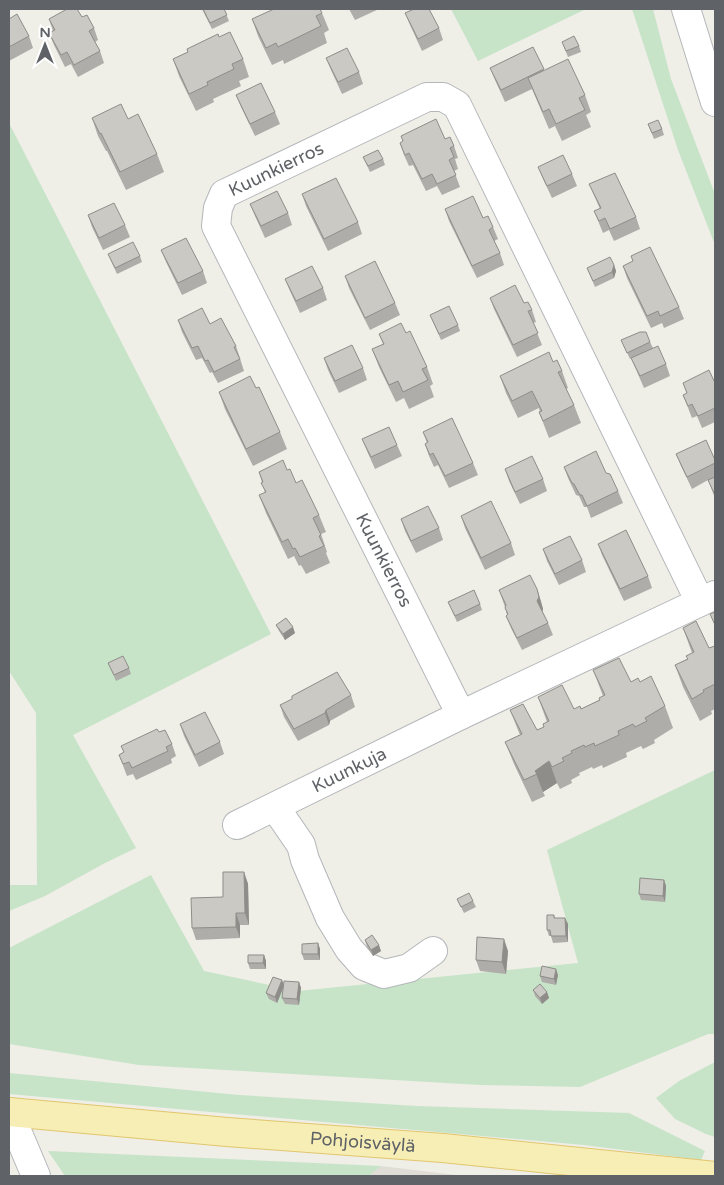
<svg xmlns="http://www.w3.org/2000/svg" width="724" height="1185" font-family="'Varela Round',sans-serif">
	<rect width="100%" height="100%" fill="#efeee7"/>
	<path fill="#dfddd6" d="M381,1166L464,1176H369Z"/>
	<path fill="#c7e4c8" d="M451,9H586L478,61Z
		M632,9H653L671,79L715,194V245L678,150Z
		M9,123L271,634L73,735L136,848L105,863L45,896L9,911V885H37L36,713L9,671Z
		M715,770V1034H708L580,1087L480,1085L139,1065L9,1044V948L151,875L204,971L298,991L578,963L547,850Z
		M715,1062V1137L706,1134L675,1119L656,1098L679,1081Z
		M9,1073L239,1095L417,1106L629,1113L705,1151L701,1160L584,1145L9,1094Z
		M48,1151L381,1166L369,1176H65Z"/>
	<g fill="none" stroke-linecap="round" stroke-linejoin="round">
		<defs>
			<g id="minor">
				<path d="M686,9L715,102"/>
				<path id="s1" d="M461,715L216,226L218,208L224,194L427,97H443L457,105L700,602"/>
				<path d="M275,807L301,845L305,860L330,918L349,949L364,966L384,974L409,968L433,951"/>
				<path id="s2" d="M237,825L461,715L715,595"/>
				<path d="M9,1112L36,1176"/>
			</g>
			<g id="major">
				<path id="s3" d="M9,1112L227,1132L443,1148L715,1176"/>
			</g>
		</defs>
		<use href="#minor" stroke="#b4b7ba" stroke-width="30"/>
		<use href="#major" stroke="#e2c66d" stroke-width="30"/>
		<use href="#minor" stroke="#fff" stroke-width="28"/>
		<use href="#major" stroke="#f6eeb5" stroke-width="28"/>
	</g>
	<path fill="#afada9" d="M202,9H224L229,21L212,29Z
		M349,9H379L355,20Z
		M322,13L329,30L324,33L327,43L284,64L283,60L272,65L258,36L252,19Z
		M405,13L439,28L443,40L422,51L410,25Z
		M82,17L94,28L98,40L95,42L100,51L104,63L78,77L71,64L65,67L54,45L49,33L53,31L49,19Z
		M9,19L29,36L33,48L9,61Z
		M219,37L243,59L249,77L239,81L241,86L213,99L214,102L196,111L179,76L173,59Z
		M562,42L579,46L581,52L568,57Z
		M533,47L544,71L585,95L591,112L586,115L591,127L562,141L555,126L549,129L532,89L505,102L495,80L490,68Z
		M326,58L359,72L363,84L342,94L331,70Z
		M236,95L275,112L280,124L255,136L241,107Z
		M92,118L128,119L157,154L164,172L126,190L107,151H106L98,136Z
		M648,124L662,129L664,135L654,139Z
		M445,139L454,146L458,158L455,159L458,169L454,171L460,187L442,195L437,186L426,191L413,165L409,166L404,155L400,143Z
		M363,157L383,159L385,165L370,172Z
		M538,167L572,174L577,186L552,198L543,179Z
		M589,184L636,217L640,229L614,241L609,230L603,233L594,211L600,209Z
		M302,194L358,222L362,234L328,251L306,206Z
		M250,204L288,213L292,225L265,238L255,216Z
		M445,209L483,218L493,227L498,239L494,241L500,253L504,265L477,278L449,221Z
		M88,215L125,225L130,237L103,250L92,227Z
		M161,250L203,271L207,283L182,295L166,262Z
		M108,254L140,256L142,262L117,274Z
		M631,256L679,307L684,319L664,328L662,323L651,328L627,278L623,266L633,261Z
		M614,265L616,271L614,278L595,287L587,268Z
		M345,276L395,303L400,315L370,330L349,288Z
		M285,279L323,288L327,300L300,313L290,291Z
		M490,298L524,303L532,310L536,322L533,323L542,345L517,357L494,309Z
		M430,315L458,325L460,331L441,340Z
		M178,320L210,324L236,346L244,371L218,383L212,372L210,373L202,358L196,360L182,332Z
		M406,333L427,367L433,384L430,386L434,397L409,409L404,398L396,402L379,367L372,349L383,344L379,334Z
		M621,340L650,342L653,348L666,364L670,376L644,388L631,358L630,359Z
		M324,358L363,368L367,380L339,393L328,370Z
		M553,362L562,371L568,388L566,389L574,405L581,423L549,438L539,412H540L539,408L518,418L506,393L500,376Z
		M683,383H715V422L702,428L697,416L692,418L683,395L687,394Z
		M256,388L280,432L287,449L253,466L225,409L219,392Z
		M423,432L473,463L478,475L449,488L438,465L434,467L429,456L425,444L427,443Z
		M362,439L397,445L402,456L375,469L367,451Z
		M676,454L715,460V498L708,480L692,489L681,466Z
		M564,467L606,473L618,491L623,503L591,518L587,507H584L579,496L576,495L568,478Z
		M505,469L543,479L547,491L520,504L509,481Z
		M287,470L319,515L326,532L321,534L327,552L326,553L330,563L306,574L301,565L299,566L294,556L288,559L266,513L259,495L265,493L259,472Z
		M461,516L511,543L515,555L485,570L465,528Z
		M401,519L439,528L443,540L416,553L405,531Z
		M598,544L648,576L652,588L624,601L602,555Z
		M543,549L582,560L586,572L559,585L547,561Z
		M537,589L541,601L543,609L542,611L548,623L553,635L522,650L511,628L506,616L507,615L505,607L499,590Z
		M448,602L480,604L482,610L457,622Z
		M276,625L295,633L285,640L279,631Z
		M683,628L709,648L715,646V709L711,711L712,714L700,721L683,687L675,665L687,659L692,653Z
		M108,663L129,668L131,674L116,681Z
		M593,670L631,682H640L665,706L673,728L654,740L655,743L643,749L641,746L626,753L627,757L603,768L602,765L593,769L592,767L579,773L580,775L571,780L572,783L560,789L557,783L543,792L545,796L532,802L514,764L505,742L520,735L510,710L537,730L544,727L547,722L538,697L574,709H581L599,700L603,696Z
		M351,695L355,707L330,721L329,725L298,741L284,717L280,705Z
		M180,724L220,742L224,754L199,767L184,736Z
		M159,732L172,744L176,756L171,759L172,763L136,780L133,774L127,776L119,755L124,752L121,746Z
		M244,872L248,884L249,925H240V938L196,940L192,928L223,897Z
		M664,880L666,886L665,902L641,900L639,894Z
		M457,899L473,901L476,907L464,913Z
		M554,915L555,918H565L568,924V942L553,943L551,936H549L547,930Z
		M365,940L381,951L373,956L367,947Z
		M318,943L320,949V960H304L302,954Z
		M508,951L506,974L480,971L476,960Z
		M264,955L266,961V969H250L248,963Z
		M558,975L556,985L542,982L540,976Z
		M282,980L284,986L277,1003L269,999L266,993Z
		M299,982L301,988L299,1005L285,1004L282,998Z
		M533,990L547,992L549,998L542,1004L535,996Z"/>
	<path fill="#8e8d89" d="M614,265L616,271L614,278L612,272Z
		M537,589L543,609L542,613L537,601Z
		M293,627L295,633L285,640L283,634Z
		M326,710L330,721L329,725L325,713Z
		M549,761L557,783L543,792L535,771Z
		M244,872L248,884L249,925L245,913Z
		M664,880L666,886L665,902L663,896Z
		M236,913L240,925V938L236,927Z
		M565,918L568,924V942L566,936Z
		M504,939L508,951L506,974L502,962Z
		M318,943L320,949V960L318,954Z
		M379,945L381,951L373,956L371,950Z
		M264,955L266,961V969L263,963Z
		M556,969L558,975L556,985L554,979Z
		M282,980L284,986L277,1003L275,997Z
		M299,982L301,988L299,1005L297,999Z
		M547,992L549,998L542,1004L540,998Z"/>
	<path fill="#cbc9c4" stroke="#8e8d89" d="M67,9H77L82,17L87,15L94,28L89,31L100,51L74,65L67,52L61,55L49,33L55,30L49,19Z
		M203,9H224L227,15L210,23Z
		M274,9H320L322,13L316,16L321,26L278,47L276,43L266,48L252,19Z
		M414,9H429L439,28L418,39L405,13Z
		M17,14L29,36L9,47V19Z
		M230,32L243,59L232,64L234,69L207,82L208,85L189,94L173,59L188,52L187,49L218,34L219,37Z
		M574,36L579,46L566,51L562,42Z
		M533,47L544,69L501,90L490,68Z
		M347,48L359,72L338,82L326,58Z
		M568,59L585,95L579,98L585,110L556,124L549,109L543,112L528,78Z
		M261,83L275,112L250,124L236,95Z
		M121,104L128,119L138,114L157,154L120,172L101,133L100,134L92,118Z
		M436,119L445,139L450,137L454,146L450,148L454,157L449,160L456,175L437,184L432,174L422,179L409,153L405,155L400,143L403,141L401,136Z
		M658,120L662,129L652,133L648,124Z
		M378,150L383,159L368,166L363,157Z
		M563,155L572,174L547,186L538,167Z
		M615,173L636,217L610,229L605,218L599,221L594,211L601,208L589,184Z
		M336,178L358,222L324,239L302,194Z
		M277,191L288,213L261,226L250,204Z
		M473,196L483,218L488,216L493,227L489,230L500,253L472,266L445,209Z
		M114,203L125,225L99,238L88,215Z
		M186,238L203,271L178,283L161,250Z
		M133,242L140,256L115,268L108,254Z
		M650,247L679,307L660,316L658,311L647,316L623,266L633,261L631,256Z
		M610,257L614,265L612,272L593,281L587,268Z
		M375,261L395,303L365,318L345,276Z
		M312,266L323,288L296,301L285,279Z
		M515,285L524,303L528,302L532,310L528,311L538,333L513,345L490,298Z
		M449,306L458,325L439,334L430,315Z
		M202,308L210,324L221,318L236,346L234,347L240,359L214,372L208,360L205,361L198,346L192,348L178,320Z
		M401,323L406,333L410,331L427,367L422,369L428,380L403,392L398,381L389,385L372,349L384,344L379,334Z
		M640,332H646L650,342L627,353L621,340Z
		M352,345L363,368L335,381L324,358Z
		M658,346L666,364L640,376L631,358Z
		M549,352L553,362L557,360L562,371L558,372L574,405L543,421L539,412L542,411L532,391L512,401L500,376Z
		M709,370L715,383V408L698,416L692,404L688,406L683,395L687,393L683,383Z
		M250,376L256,388L259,387L280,432L246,449L219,392Z
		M452,418L473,463L445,476L433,453L430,455L425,444L428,442L423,432Z
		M389,427L397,445L371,457L362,439Z
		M706,440L715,460V463L687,477L676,454Z
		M596,451L606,473L610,474L618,491L587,506L582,495H580L574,484L572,483L564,467Z
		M532,456L543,479L515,492L505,469Z
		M283,460L287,470L290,469L296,483L302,480L319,515L313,518L321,535L319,536L324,546L300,557L295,548L293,549L288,539L282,542L259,495L266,492L261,483L263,482L259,472Z
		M715,477V495L708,480Z
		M491,501L511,543L481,558L461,516Z
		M428,506L439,528L411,541L401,519Z
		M626,530L648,576L620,589L598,544Z
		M570,536L582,560L555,574L543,549Z
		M530,575L537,589L539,597L537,601L548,623L517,638L506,616L508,614L505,608L506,605L499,590Z
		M474,590L480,604L455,616L448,602Z
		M715,612V625L710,614Z
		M286,618L293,627L283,634L276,625Z
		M696,621L709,648L715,646V684L703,690L704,692L692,699L675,665L688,659L686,656L694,652L683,628Z
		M123,656L129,668L114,675L108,663Z
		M619,658L631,682L638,678L640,682L651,676L665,706L645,718L647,721L635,727L633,724L618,731L619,735L595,746L594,743L585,747L584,745L571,751L572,753L562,758L564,761L552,767L549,761L535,771L537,774L524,780L505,742L522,734L510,710L523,704L537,730L544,727L543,724L549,721L538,697L562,685L574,709L580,706L581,709L600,700L599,698L605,695L593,670Z
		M337,672L351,695L326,710L325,713L294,729L280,705L292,699V696Z
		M205,712L220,742L195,755L180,724Z
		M157,729L159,732L165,730L172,744L166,747L168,751L132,768L129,762L123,764L119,755L124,752L121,746Z
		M223,872H244L245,913H236V927L192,928L191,898L223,897Z
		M640,878L664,880L663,896L639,894Z
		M469,893L473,901L461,907L457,899Z
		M547,915H554V918H565L566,936H551L550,930H547Z
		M372,935L379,945L371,950L365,940Z
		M477,937L504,939L502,962L476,960Z
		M318,943V954H302V944Z
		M248,955H264L263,963H248Z
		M542,966L556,969L554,979L540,976Z
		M273,977L282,980L275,997L266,993Z
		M284,981L299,982L297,999L282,998Z
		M540,984L547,992L540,998L533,990Z"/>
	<g text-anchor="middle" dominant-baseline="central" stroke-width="4" stroke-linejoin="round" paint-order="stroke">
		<g font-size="18" fill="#5f6266" stroke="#fff">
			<text stroke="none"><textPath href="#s1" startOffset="638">Kuunkierros</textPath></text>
			<text transform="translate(384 560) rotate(63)">Kuunkierros</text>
			<text stroke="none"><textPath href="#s2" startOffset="125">Kuunkuja</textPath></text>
			<text stroke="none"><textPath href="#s3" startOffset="355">Pohjoisväylä</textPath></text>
		</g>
	</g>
	<rect width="724" height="1185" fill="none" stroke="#5f6266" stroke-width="20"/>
	<g transform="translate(45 45)" stroke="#ffffff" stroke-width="4" paint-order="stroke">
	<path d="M0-4L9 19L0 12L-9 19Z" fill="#5f6266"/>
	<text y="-8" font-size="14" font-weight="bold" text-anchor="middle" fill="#5f6266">N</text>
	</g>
</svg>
